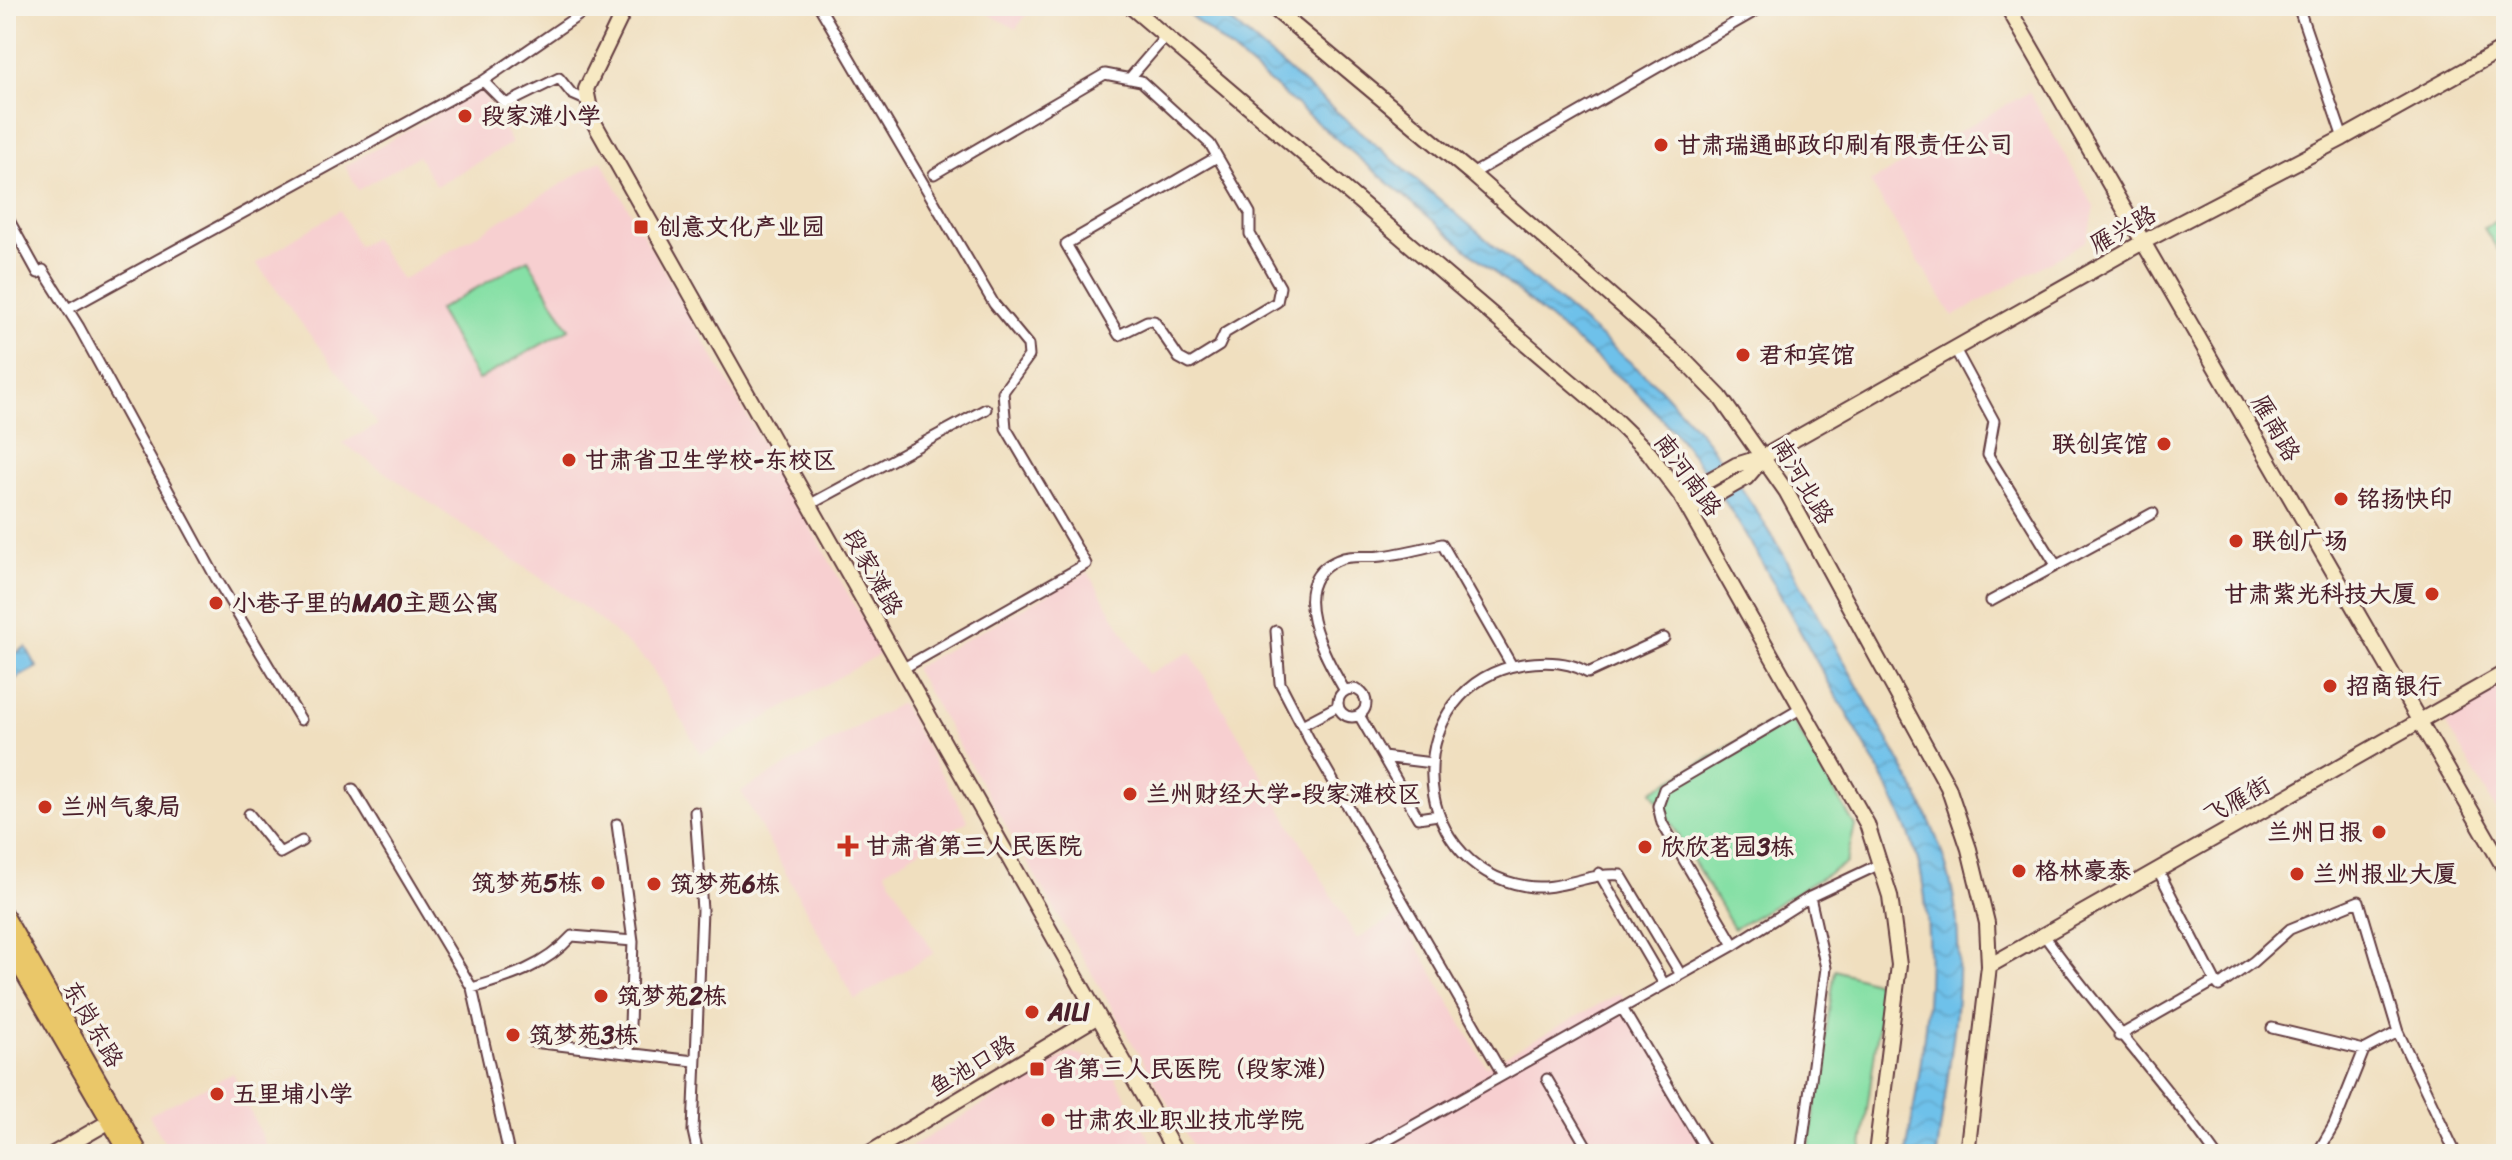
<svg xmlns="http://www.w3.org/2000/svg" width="2512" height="1160" font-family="Sriracha,'LXGW WenKai TC',sans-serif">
	<defs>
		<pattern id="water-waves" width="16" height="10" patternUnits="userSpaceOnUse" patternTransform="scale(2)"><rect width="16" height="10" fill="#6ec1ea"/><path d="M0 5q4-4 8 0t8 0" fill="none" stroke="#61a5c9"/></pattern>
	</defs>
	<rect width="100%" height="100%" fill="#f7f3e8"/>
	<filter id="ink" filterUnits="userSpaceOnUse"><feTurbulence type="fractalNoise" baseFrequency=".0125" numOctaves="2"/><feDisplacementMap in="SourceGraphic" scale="16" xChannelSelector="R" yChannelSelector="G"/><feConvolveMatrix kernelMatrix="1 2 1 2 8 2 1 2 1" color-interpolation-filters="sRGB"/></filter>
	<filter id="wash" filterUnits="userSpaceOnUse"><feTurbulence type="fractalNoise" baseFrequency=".006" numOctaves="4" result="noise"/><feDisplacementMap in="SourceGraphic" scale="32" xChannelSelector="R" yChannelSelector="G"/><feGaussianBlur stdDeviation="1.8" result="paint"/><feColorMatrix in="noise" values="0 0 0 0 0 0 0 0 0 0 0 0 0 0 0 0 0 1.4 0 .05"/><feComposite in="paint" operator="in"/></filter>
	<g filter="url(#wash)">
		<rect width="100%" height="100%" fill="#f0dfbf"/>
		<path fill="#f7cfd0" d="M974,6H1033L1016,29Z
			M481,89L512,143L436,186L418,156L358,190L345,166Z
			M2029,92L2095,208L2086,241L1953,317L1870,182Z
			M601,160L882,653L701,754L649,663L589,611L342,443L378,425L256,263L340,210L358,246L373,238L402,280Z
			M1088,572L1148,674L1190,652L1357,939L1399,914L1486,1066L1620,993L1716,1154H1197L914,668Z
			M2506,677V826L2441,716Z
			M901,703L968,821L885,871L934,953L855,1000L741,791Z
			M1071,1052L1108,1064L1158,1154H899Z
			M233,1073L270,1154H171L149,1115Z"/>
		<path fill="#86e0a6" stroke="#688068" stroke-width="2" d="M2506,215V245L2498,250L2484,228Z
			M528,259L569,329L478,380L438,310Z
			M1788,712L1855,826L1846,863L1734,929L1652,791Z
			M1835,970L1884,985L1861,1154H1808Z"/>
		<path fill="url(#water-waves)" stroke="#5c708a" stroke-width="2" d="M1179,6H1213L1658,386C1675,405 1694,424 1710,445C1769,521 1814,608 1861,692C1900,762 1946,832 1956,913C1965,994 1947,1074 1937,1154H1906C1922,1064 1938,968 1922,878C1911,818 1862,740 1831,687C1785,606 1742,517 1684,444C1669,425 1651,408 1635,391Z
			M26,647L37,667L8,683L6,659Z"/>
	</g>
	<g filter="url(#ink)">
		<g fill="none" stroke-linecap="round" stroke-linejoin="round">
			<defs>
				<path id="street" d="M819,6L994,304L1028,345L1029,356L1003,392L1006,428L1086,564L902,669
					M2298,6L2343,138
					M1129,79L1166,36
					M483,81L506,104L559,78L572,94L588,101
					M934,174L1105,74L1141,81L1210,144L1250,213V234L1280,287L1277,302L1225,333L1219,346L1190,364L1179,358L1154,321H1147L1119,335L1066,244L1217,157
					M1472,174L1764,6
					M6,215L38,273L43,270L79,327L216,578L301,720
					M68,309L483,81L592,6
					M1955,349L1994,421L1988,455L2056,565
					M809,505L986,409
					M1991,601L2153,513
					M1276,631L1280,683L1309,739L1503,1075
					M1664,638L1588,673C1570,661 1544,661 1523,664C1399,685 1403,865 1526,886C1559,892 1588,872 1621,875L1681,975
					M1338 703a14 14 0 1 1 28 0a14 14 0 1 1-28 0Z
					M1345,691C1326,658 1282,583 1338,560C1351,554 1367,558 1381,556C1401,554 1422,548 1442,544L1512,666
					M1359,715L1418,818L1438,815
					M1302,725L1338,706
					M1383,757L1432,763
					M353,789L472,988L509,1154
					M695,812L702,910L693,1131L698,1154
					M249,814L280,853L302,841
					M617,824L633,941L629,1053
					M2158,870L2215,981
					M1599,873L1664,984
					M2044,935C2098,1011 2162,1078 2215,1154
					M1734,945L1662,823L1658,806L1664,789L1802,708
					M472,988C510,977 544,967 572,936L633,941
					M1622,1008L1706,1150L1700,1154
					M2272,1028L2364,1050L2398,1032
					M2119,1036L2215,981L2219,986L2253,962L2290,929L2359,901L2398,1032L2456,1154
					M533,1042L694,1061
					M1547,1079L1591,1154
					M1363,1154L1734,945L1810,897L1880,864
					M1801,1154L1826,968L1810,897
					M2317,1154L2334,1125L2364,1050"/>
				<path id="secondary" d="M626,6L586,89L592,119L1176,1154
					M1130,6L1610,415L1649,453L1681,496L1867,824L1890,896L1899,965L1876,1154
					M1271,6L1472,174L1683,359L1720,397L1786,491L1948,787L1969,849L1987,923L1989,966L1967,1154
					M2007,6L2506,871
					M1681,496L1736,465L1765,456L2143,242L2343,138L2506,47
					M1690,510L1746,478L1765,456
					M1989,966L2506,672
					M53,1154L119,1116
					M868,1154L1098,1016"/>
				<path id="primary" d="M6,916L141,1154
					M6,944L128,1154"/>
			</defs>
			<use href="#street" stroke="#633c41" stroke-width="13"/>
			<use href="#secondary" stroke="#633c41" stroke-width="18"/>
			<use href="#primary" stroke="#633c41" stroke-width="18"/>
			<use href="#street" stroke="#fff" stroke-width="9"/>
			<use href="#secondary" stroke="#f7e9c3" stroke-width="14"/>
			<use href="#primary" stroke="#eac769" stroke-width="14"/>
		</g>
	</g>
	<g fill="#c8321e" stroke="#f7f3e8" stroke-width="3">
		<circle cx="465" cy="116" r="8"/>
		<circle cx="1661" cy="145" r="8"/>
		<rect x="633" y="219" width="16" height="16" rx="4"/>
		<circle cx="1743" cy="355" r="8"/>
		<circle cx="2164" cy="444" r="8"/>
		<circle cx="569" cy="460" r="8"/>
		<circle cx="2341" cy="499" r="8"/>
		<circle cx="2236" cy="541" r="8"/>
		<circle cx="2432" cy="594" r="8"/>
		<circle cx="216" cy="603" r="8"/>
		<circle cx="2330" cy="686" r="8"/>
		<circle cx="1130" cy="794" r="8"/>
		<circle cx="45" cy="807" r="8"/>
		<circle cx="2379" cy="832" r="8"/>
		<path d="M844 834h8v8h8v8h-8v8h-8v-8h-8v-8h8z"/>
		<circle cx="1645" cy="847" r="8"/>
		<circle cx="2019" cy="871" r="8"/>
		<circle cx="2297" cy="874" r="8"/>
		<circle cx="598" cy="883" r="8"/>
		<circle cx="654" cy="884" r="8"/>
		<circle cx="601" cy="996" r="8"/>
		<circle cx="1032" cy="1012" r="8"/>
		<circle cx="513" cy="1035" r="8"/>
		<rect x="1029" y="1061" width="16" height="16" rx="4"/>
		<circle cx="217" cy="1094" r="8"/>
		<circle cx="1048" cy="1120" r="8"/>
	</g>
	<g text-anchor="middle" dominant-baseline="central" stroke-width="7" stroke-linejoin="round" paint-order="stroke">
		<g font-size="24" font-weight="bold" fill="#4a1f2b" stroke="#f7f3e8" text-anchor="start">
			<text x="481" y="116">段家滩小学</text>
			<text x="1677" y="145">甘肃瑞通邮政印刷有限责任公司</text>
			<text x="657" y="227">创意文化产业园</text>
			<text x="1759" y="355">君和宾馆</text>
			<text x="2148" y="444" text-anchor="end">联创宾馆</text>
			<text x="585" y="460">甘肃省卫生学校-东校区</text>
			<text x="2357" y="499">铭扬快印</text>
			<text x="2252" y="541">联创广场</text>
			<text x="2416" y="594" text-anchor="end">甘肃紫光科技大厦</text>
			<text x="232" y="603">小巷子里的MAO主题公寓</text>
			<text x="2346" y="686">招商银行</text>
			<text x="1146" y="794">兰州财经大学-段家滩校区</text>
			<text x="61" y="807">兰州气象局</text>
			<text x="2363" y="832" text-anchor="end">兰州日报</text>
			<text x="866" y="846">甘肃省第三人民医院</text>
			<text x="1661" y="847">欣欣茗园3栋</text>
			<text x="2035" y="871">格林豪泰</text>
			<text x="2313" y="874">兰州报业大厦</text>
			<text x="582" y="883" text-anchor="end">筑梦苑5栋</text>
			<text x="670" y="884">筑梦苑6栋</text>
			<text x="617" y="996">筑梦苑2栋</text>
			<text x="1048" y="1012">AILI</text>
			<text x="529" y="1035">筑梦苑3栋</text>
			<text x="1053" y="1069">省第三人民医院（段家滩）</text>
			<text x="233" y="1094">五里埔小学</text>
			<text x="1064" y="1120">甘肃农业职业技术学院</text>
		</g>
		<g font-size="24" fill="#4a1f2b" stroke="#f7f3e8">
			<text transform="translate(2123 229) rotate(-29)">雁兴路</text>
			<text transform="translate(2276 428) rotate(60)">雁南路</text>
			<text transform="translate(1688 475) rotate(54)">南河南路</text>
			<text transform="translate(1803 481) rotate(59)">南河北路</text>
			<text transform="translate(873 572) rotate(61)">段家滩路</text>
			<text transform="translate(2237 800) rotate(-29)">飞雁街</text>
			<text transform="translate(93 1024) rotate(60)">东岗东路</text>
			<text transform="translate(972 1066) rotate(-31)">鱼池口路</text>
		</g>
	</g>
	<rect width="2512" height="1160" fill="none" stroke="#f7f3e8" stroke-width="32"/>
</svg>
